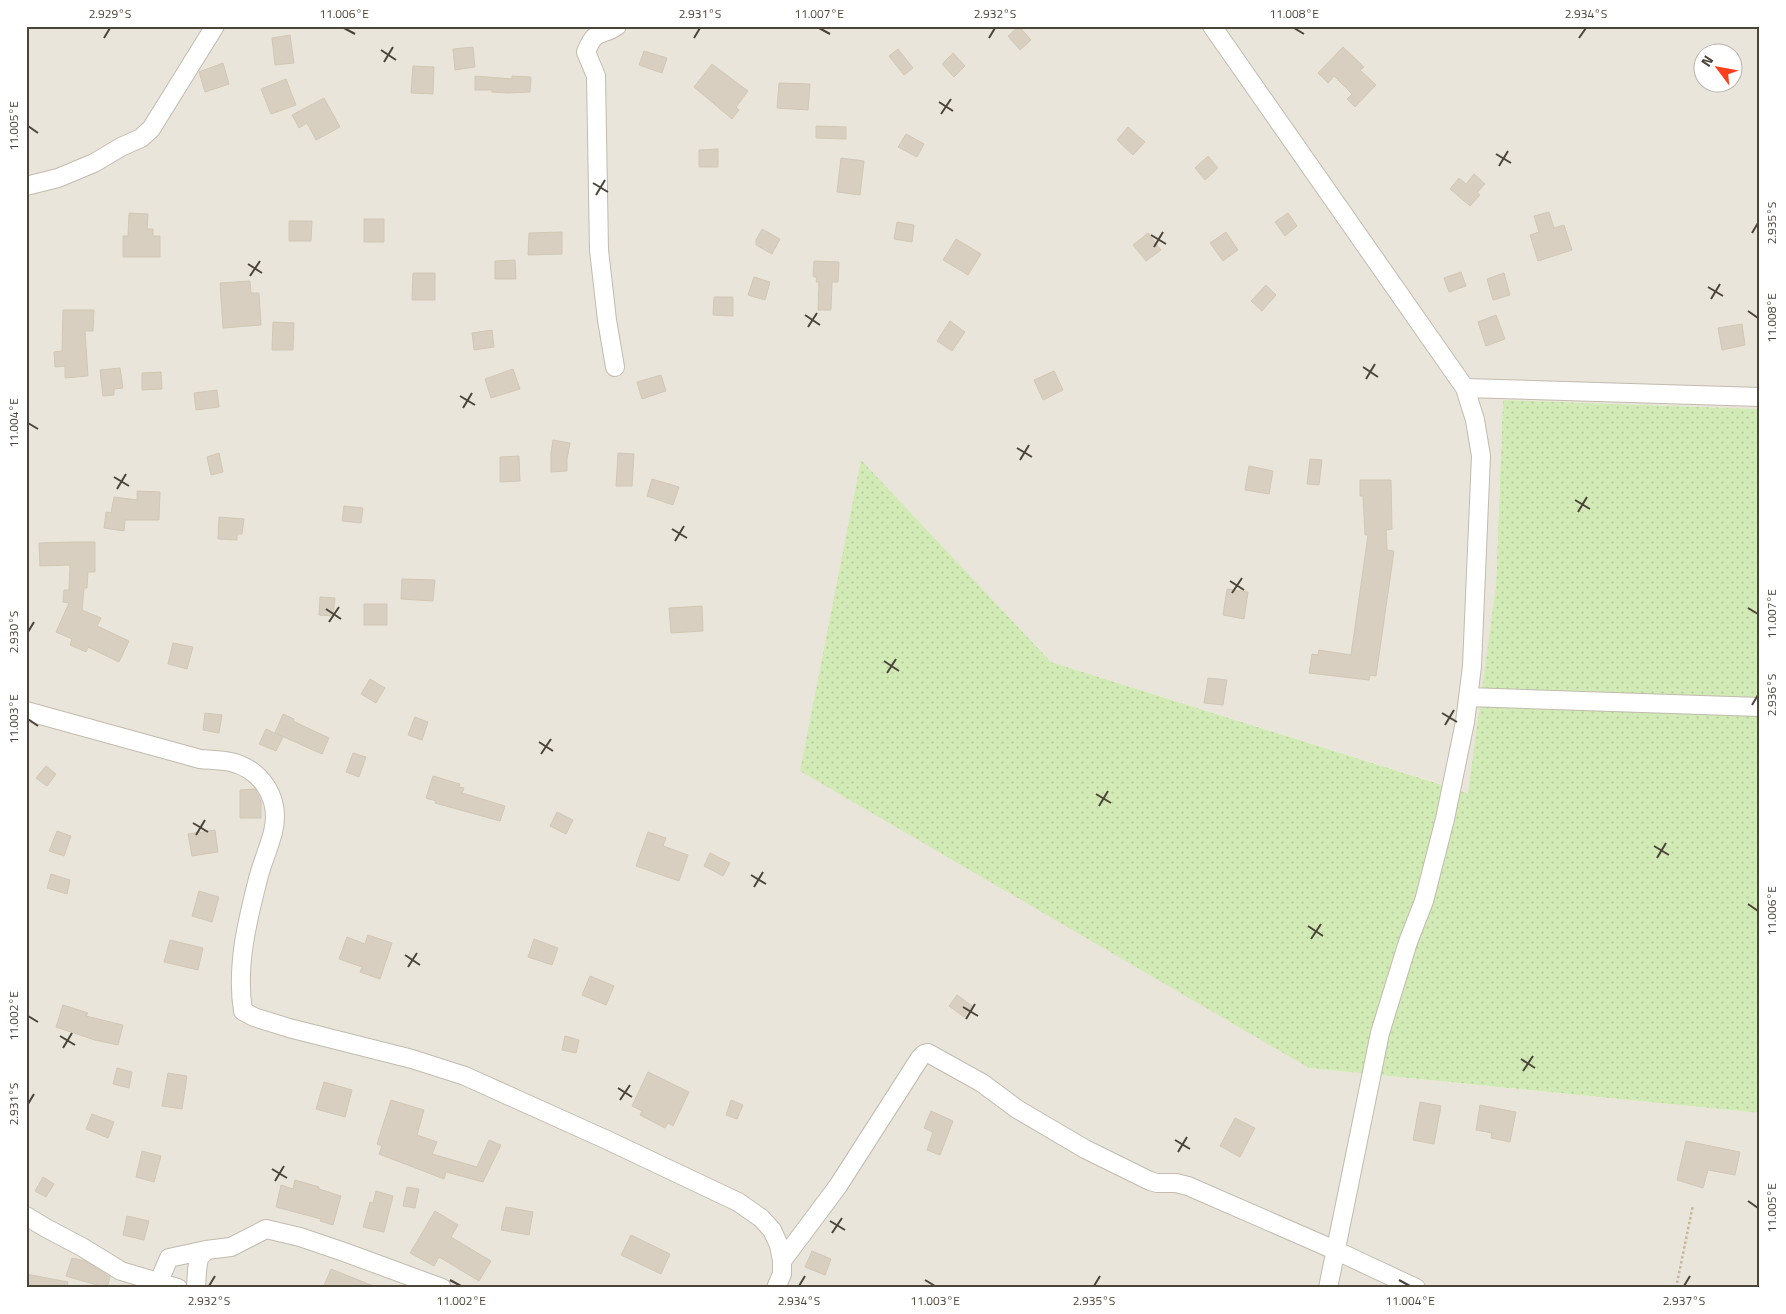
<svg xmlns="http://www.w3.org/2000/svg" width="1786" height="1314" font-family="'Titillium Web',sans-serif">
	<defs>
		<pattern id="grass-dots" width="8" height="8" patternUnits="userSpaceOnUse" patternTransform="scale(1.25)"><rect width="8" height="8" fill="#d2eab5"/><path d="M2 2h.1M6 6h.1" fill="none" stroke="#b6ca9c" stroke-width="1.8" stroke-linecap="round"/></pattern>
	</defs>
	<rect width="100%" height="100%" fill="#f6f3ec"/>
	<path fill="#eae5da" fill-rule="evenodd" d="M26,26H1760V409L1503,400L1496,585L1469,793L1051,662L861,461L1309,1068L1760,1113V1288H26ZM1704,52H1734V82H1704Z"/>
	<path fill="url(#grass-dots)" d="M1503,400L1760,409V1113L1309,1068L800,771L861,460L1051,662L1468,793L1496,585Z"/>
	<path fill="#d8cfc1" stroke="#d3c7b4" d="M1019,26L1031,40L1020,50L1008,36Z
		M290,35L294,63L275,65L272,38Z
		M473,47L475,67L455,70L453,49Z
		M1343,47L1364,67L1360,70L1376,85L1355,107L1347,99L1352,94L1334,76L1328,83L1318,73Z
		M898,49L913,68L904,75L889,56Z
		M644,51L667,58L662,73L639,65Z
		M953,53L965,66L954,77L942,64Z
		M223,63L229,84L205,92L199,72Z
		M712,64L748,91L736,107L739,110L732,119L694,87Z
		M413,66L434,67L433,94L411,93Z
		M475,76L512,79V76L531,77L530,92L508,93L492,92V90H475Z
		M286,79L296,105L271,114L261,89Z
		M779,83L810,84L808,110L777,108Z
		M324,98L340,127L316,140L307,123L299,128L292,115Z
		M816,126L846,127V139L816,138Z
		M1128,127L1145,142L1133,155L1117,140Z
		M906,134L924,144L917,157L898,147Z
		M718,149V167H699V150Z
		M1208,156L1218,168L1205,180L1195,168Z
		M841,158L864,161L860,195L837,192Z
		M1474,174L1485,184L1477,193L1480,195L1470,206L1450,189L1459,178L1466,184Z
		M1549,212L1554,228L1564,225L1572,250L1538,261L1530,235L1539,232L1534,216Z
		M129,213L148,214L147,229H153V236H160V257H123V236H128Z
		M1288,213L1297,226L1285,236L1275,222Z
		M364,219H384V242H364Z
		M289,221H312L311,241H289Z
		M897,222L914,225L912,242L894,239Z
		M762,229L780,239L772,254L756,245V240Z
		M562,232V254L528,255L529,233Z
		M1226,232L1238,250L1223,261L1210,243Z
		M1148,233L1161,250L1146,261L1133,245Z
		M956,239L981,254L968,275L943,260Z
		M515,260L516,279H495V261Z
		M814,261L839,262L838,282H832L831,310H818L819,282H816L817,278L813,276Z
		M1461,272L1466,286L1449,292L1444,278Z
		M413,273H435V300H412Z
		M1504,273L1510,295L1493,300L1487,279Z
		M754,277L770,282L765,300L748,295Z
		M250,281L251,293H259L261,325L223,328L220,283Z
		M1266,285L1276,295L1262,311L1251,301Z
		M714,297H733V316L713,315Z
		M63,310H94L93,331H85L88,376L65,378V366L55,367L54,352L62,351Z
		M1496,315L1505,339L1486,346L1478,322Z
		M950,321L965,332L952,351L937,341Z
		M273,322L294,323L293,350H272Z
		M1742,324L1745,345L1722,350L1718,328Z
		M492,330L494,347L474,350L472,333Z
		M120,368L123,388L114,389V395L103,396L100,370Z
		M513,369L520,389L491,398L485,379Z
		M1054,371L1063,390L1043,400L1034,380Z
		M161,372L162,389L142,390V373Z
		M661,375L666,391L642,399L637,382Z
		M217,390L219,407L196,410L194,393Z
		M553,440L570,443L567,459V471L551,472V453Z
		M219,453L223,472L211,475L207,457Z
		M618,453L634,454L632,486H616Z
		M519,456L520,481L500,482V457Z
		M1310,459L1322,460L1319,485L1307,484Z
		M1249,466L1273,471L1269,494L1245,490Z
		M652,479L679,487L673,505L647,496Z
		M1360,480H1391L1392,529L1386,530L1387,550L1394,551L1376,676L1370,675L1369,680L1309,673L1312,654L1318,655L1319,650L1351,655L1368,535H1365L1363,496H1360Z
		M137,491L160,492L159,520H125L124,531L104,528L106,512L111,513L114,497L137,500Z
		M344,506L363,508L361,523L342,521Z
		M219,517L244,519L242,534H237V540L218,539Z
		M72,542H95V572H88L87,588H84L82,610L101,618L97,626L129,641L119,662L88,647L86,652L70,645L72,639L56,632L69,603L63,602L64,590H69L70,565L40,566L39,543Z
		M402,579L435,580L433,601L401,599Z
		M1227,589L1248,592L1244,619L1223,615Z
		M320,597L335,598L333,616L319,615Z
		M364,604H387V625H364Z
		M702,606L703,631L671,633L669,608Z
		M173,643L193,647L187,669L168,664Z
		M1208,678L1227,680L1223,705L1204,703Z
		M370,679L385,688L376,703L361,694Z
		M205,713L222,715L219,733L203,730Z
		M283,714L294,719L293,721L329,738L322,754L275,733Z
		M415,717L428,722L422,740L408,735Z
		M266,729L283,737L276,751L259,744Z
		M353,753L366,757L359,777L346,772Z
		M46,766L56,774L47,786L36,778Z
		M433,776L460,784L459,787L464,788L462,793L505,806L500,821L435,803L436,801L426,798Z
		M255,789L261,801V818H240V790Z
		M557,812L573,820L566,834L550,826Z
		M215,830L218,852L192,856L188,834Z
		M57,831L71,836L64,856L49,851Z
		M648,832L666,838L663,846L688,855L679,881L636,866Z
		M710,853L730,863L723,876L704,866Z
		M51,874L70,880L67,894L47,888Z
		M199,891L219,897L212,922L192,916Z
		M368,935L392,943L380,979L360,972L362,967L339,959L347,937L365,944Z
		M534,939L558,948L552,965L528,957Z
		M170,940L203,948L198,970L164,962Z
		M590,976L614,986L606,1005L582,995Z
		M957,995L972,1006L964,1017L949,1006Z
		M63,1005L88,1013L86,1016L123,1025L118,1045L95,1040L56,1027Z
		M565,1036L579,1040L576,1053L562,1050Z
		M117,1068L132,1072L129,1088L113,1084Z
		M648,1072L689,1092L673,1126L668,1123L665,1128L640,1115L642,1111L632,1106Z
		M168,1073L187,1076L182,1109L162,1106Z
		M324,1082L352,1090L345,1117L316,1109Z
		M391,1100L424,1110L417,1135L437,1142L432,1154L477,1167L489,1140L501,1145L483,1182L446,1172L444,1179L379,1154L382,1146L377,1144Z
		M731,1100L743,1105L737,1119L726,1115Z
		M1420,1102L1441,1106L1434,1144L1413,1140Z
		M1480,1105L1516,1112L1510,1142L1491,1138L1492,1133L1476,1130Z
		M931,1111L953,1121L940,1155L927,1150L933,1132L924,1128Z
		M92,1114L114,1122L108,1138L86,1129Z
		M1235,1118L1255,1128L1240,1157L1220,1146Z
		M1686,1141L1740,1152L1735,1175L1708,1170L1703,1188L1677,1180Z
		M142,1151L161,1156L154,1182L136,1177Z
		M43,1177L54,1184L46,1197L35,1191Z
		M295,1180L319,1187V1189L341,1196L333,1225L320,1221L321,1219L276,1207L281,1185L293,1189Z
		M407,1187L419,1189L415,1208L403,1206Z
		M376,1191L393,1196L384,1232L363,1227L370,1202L373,1203Z
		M506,1207L533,1212L529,1235L501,1230Z
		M435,1211L458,1225L451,1237L491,1261L479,1281L439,1257L434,1266L410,1253Z
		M127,1216L149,1221L144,1240L123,1235Z
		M631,1235L670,1254L661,1274L621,1255Z
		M812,1251L831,1259L825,1275L805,1267Z
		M72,1258L85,1261L110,1277L107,1288L66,1276Z
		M331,1269L376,1287V1288H323Z
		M26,1274L68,1282L67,1288H26Z"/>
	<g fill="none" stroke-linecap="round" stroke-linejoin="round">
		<defs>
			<path id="minor" d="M1212,26L1465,388L1475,420L1481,456L1472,666L1465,722L1445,819L1424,901L1408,942L1380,1033L1328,1288
				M26,186L58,178L94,163L121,147L141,138L151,129L215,26
				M615,367L607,320L599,250L596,76L586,52C596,27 600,38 617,26
				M1465,388L1760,397
				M1468,697L1760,707
				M26,711L200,759C210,760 221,760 231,762C263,770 281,800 273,832C269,848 262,863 258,879C247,922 236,967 243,1011L254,1017L289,1028L412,1059L465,1076L607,1140L738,1202L761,1218L772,1230L779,1245L782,1261V1274L776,1288
				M26,1216L46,1228L82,1247L121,1271L178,1288
				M782,1261L838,1186L920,1058L924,1054L928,1053L982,1083L1017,1109L1085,1149L1150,1181L1157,1183H1176L1188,1186L1337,1251L1416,1288
				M159,1281L169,1258L206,1250
				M196,1288L197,1270L199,1258L206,1250L231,1247L266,1229L300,1237L344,1252L442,1288"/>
		</defs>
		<use href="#minor" stroke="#c2bbae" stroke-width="20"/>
		<path stroke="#c4b79f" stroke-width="2.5" stroke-dasharray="2.5 2.5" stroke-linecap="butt" d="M1676,1288L1693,1205"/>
		<use href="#minor" stroke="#fff" stroke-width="18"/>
	</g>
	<path fill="none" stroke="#4b4439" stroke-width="2" d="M344,28L355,34M819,28L830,34M1294,28L1304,34M104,38L110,28M694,38L700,28M989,38L995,28M1579,38L1586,28M381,50L396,60M384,62L393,47M939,102L953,111M941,114L951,99M28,126L38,133M1496,154L1511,163M1499,166L1508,151M593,183L608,192M596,195L605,180M1752,233L1758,223M1151,235L1166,244M1154,247L1163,232M248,264L262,273M250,276L260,261M1708,287L1723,296M1711,299L1720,284M1748,311L1758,318M805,315L820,325M808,327L817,313M1363,367L1378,377M1366,379L1375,364M460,396L475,405M463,408L472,393M28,423L38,429M1017,448L1032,457M1020,460L1029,445M114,477L129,486M117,489L126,474M1575,500L1590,509M1578,512L1587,497M672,529L687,538M675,541L684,526M1230,581L1244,590M1232,593L1242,578M1748,608L1758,614M326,609L341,619M329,622L339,607M28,632L34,622M884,661L899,671M887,673L896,659M1752,705L1758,695M1442,713L1457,722M28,719L38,726M1445,725L1454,710M539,742L553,751M541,754L551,739M1096,794L1111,803M1099,806L1108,791M193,823L208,832M196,835L205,820M1654,846L1669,855M1657,858L1666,843M751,875L766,884M754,887L763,872M1748,904L1758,911M1308,926L1323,936M1311,939L1321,924M405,955L420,965M408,967L417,953M963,1007L978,1016M28,1016L38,1022M966,1019L975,1004M60,1036L75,1045M63,1048L72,1033M1521,1059L1535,1068M1523,1071L1533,1056M618,1088L632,1097M620,1100L630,1085M28,1104L34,1094M1175,1140L1190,1149M1178,1152L1187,1137M272,1169L287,1178M275,1181L284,1166M1748,1201L1758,1208M830,1221L845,1230M832,1233L842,1218M450,1280L461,1286M925,1280L935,1286M1399,1280L1410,1286M209,1286L215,1276M799,1286L805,1276M1094,1286L1100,1276M1684,1286L1690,1276"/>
	<rect width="1786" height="1314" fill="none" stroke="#ffffff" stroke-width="55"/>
	<g transform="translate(1718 68) rotate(302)"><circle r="24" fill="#ffffff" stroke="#b7b4b0"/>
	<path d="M0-4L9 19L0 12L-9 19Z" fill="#fc3f1d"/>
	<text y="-8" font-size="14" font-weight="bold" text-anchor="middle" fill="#4b4439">N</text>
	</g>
	<rect x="28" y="28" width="1730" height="1258" fill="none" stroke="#4b4439" stroke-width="2"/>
	<g font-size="12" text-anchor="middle" fill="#4b4439">
		<text x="110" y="18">2.929°S</text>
		<text x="344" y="18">11.006°E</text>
		<text x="700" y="18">2.931°S</text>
		<text x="819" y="18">11.007°E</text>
		<text x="995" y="18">2.932°S</text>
		<text x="1294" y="18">11.008°E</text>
		<text x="1586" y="18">2.934°S</text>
		<text transform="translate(14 126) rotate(-90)" y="4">11.005°E</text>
		<text transform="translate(1772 223) rotate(-90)" y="4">2.935°S</text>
		<text transform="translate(1772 318) rotate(-90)" y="4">11.008°E</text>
		<text transform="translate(14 423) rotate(-90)" y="4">11.004°E</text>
		<text transform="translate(1772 614) rotate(-90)" y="4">11.007°E</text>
		<text transform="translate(14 632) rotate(-90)" y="4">2.930°S</text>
		<text transform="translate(1772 695) rotate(-90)" y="4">2.936°S</text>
		<text transform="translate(14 719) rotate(-90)" y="4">11.003°E</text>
		<text transform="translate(1772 911) rotate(-90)" y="4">11.006°E</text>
		<text transform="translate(14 1016) rotate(-90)" y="4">11.002°E</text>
		<text transform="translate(14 1104) rotate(-90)" y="4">2.931°S</text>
		<text transform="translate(1772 1208) rotate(-90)" y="4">11.005°E</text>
		<text x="209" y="1305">2.932°S</text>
		<text x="461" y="1305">11.002°E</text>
		<text x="799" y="1305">2.934°S</text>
		<text x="935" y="1305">11.003°E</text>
		<text x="1094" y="1305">2.935°S</text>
		<text x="1410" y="1305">11.004°E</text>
		<text x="1684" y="1305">2.937°S</text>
	</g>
</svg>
